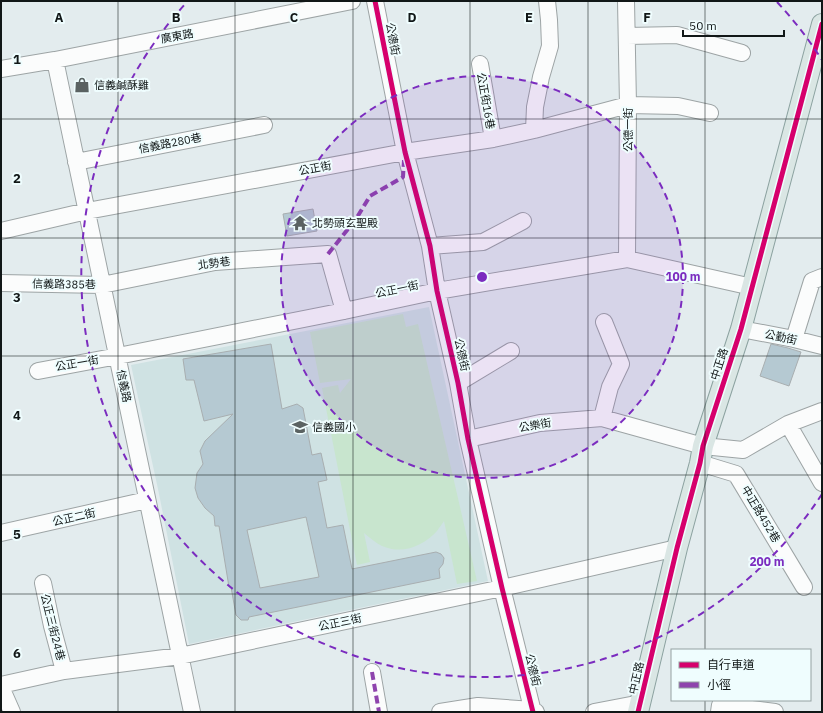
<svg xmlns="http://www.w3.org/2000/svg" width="823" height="713" font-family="'IBM Plex Sans','Noto Sans TC',sans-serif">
	<rect width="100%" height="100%" fill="#e3ecee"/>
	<path fill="#cfe2e3" d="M429,307L488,581L189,644L158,489L131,365Z"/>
	<path fill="#c8e5ce" d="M403,314L406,327L418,324L477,581L457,584L444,521C442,524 439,528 437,531C423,546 403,555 382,546C376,543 370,538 364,533L370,562L357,565L322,388L338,385L340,393L351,379L320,383L310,332Z"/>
	<path fill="#b5c9d2" stroke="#a8aeb0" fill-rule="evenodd" d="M313,209L317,231L287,236L283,214Z
		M271,344L282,409L297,404L303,408L312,455L321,453L327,480L318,482L327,528L343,525L352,569L436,552L441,554L444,558L443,564L439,569L440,578L249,617L248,620H241L236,615L231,587H229L219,526H215L214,516L205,508L198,498L195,488L197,473L203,464L200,451L205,441L233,414L204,421L194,380H186L183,359ZM306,517L319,577L260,588L247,530Z
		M771,344L788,348L801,352L789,386L760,376Z"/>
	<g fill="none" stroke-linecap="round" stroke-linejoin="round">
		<defs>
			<path id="minor" d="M375,1L405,152L430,246L437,291L458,383L468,439L502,588L533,712
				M626,1L628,105L627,259
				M627,36L677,35L742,53
				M55,60L192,712
				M480,64L493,139
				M1,69L55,60L352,1
				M534,130L535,107L541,77L550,46L549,20L547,1
				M76,162L264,125
				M1,231L87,211L405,152L493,139L534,130L628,105L678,106L710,113
				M430,246L483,242L523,221
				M1,283L102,285L215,262L328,254L344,311
				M741,329L794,339L822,346
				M794,339L812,281L822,277
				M38,371L118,356L344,311L437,291L627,259L752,287
				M458,383L511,351
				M602,418L610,387L621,364L604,322
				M788,424L822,483
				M468,439L540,423L602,418L703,446L743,450L788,424L822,411
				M700,463L736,474L804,587
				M1,533L147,500
				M43,583L52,626L64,671
				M372,672L379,712
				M1,685L64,671L180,656L502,588L677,548
				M1,687L12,712
				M440,712L478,706L533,710L536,712
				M594,712L641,703
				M719,712L720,705L775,712"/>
			<path id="major" d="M638,712L677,548L700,463L703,446L741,329L822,24"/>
		</defs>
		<use href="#minor" stroke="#9da4a5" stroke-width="18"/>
		<use href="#major" stroke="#8ca2a0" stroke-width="22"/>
		<use href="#minor" stroke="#fbfcfc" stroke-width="16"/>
		<use href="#major" stroke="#dae6e4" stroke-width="20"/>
		<path stroke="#8e44ad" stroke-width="4" stroke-dasharray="8 4" stroke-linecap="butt" d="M328,254L356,219L370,196L403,177L404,160
			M372,672L379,712"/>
		<defs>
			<path id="cycleway" d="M375,1L405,152L430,246L437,291L458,383L468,439L502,588L533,712
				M638,712L677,548L700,463L703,446L741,329L822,24"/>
		</defs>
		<use href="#cycleway" stroke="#effdfe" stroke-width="8"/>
		<use href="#cycleway" stroke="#d6006c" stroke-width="5"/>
	</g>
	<path fill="none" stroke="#111717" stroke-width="1" stroke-opacity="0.55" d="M118,1V712M235,1V712M353,1V712M470,1V712M588,1V712M705,1V650M1,119H822M1,238H822M1,356H822M1,475H822M1,594H822M705,700V712"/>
	<circle cx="482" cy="277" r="201" fill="#7b2cbf" fill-opacity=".12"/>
	<g fill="none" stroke="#7b2cbf" stroke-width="2" stroke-dasharray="7 5">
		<circle cx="482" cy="277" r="201"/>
		<path d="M822 494A403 403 0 1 1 187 2M777 2A403 403 0 0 1 822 60"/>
	</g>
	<defs>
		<symbol id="shop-bare" viewBox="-9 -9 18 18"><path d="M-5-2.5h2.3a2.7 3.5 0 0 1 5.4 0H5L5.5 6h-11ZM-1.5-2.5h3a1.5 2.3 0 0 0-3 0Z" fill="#5a6262" stroke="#effdfe" stroke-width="2.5" paint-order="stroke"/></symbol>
		<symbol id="temple-bare" viewBox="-9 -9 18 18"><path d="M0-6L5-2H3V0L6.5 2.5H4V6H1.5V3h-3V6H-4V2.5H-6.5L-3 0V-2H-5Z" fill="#5a6262" stroke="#effdfe" stroke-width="2.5" paint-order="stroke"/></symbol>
		<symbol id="school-bare" viewBox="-9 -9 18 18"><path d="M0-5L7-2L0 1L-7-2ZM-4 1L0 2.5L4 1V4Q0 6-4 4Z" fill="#5a6262" stroke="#effdfe" stroke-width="2.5" paint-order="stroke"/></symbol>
	</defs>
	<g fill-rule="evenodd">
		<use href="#shop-bare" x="71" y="74" width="22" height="22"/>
		<use href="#temple-bare" x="289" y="212" width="22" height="22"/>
		<use href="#school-bare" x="289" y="416" width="22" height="22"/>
	</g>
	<g text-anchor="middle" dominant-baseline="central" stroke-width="4" stroke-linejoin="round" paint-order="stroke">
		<g font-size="11" fill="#111717" stroke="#effdfe">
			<text transform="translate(177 36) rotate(-11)">廣東路</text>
			<text transform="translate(393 39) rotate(79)">公德街</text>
			<text transform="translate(486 101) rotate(80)">公正街16巷</text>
			<text transform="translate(628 130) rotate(-90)">公德一街</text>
			<text transform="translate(170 143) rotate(-11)">信義路280巷</text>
			<text transform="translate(315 168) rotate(-11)">公正街</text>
			<text transform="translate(214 263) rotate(-8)">北勢巷</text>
			<text transform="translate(64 284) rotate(1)">信義路385巷</text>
			<text transform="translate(397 289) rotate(-12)">公正一街</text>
			<text transform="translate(781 337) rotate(12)">公勤街</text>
			<text transform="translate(462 355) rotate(77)">公德街</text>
			<text transform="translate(77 363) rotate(-10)">公正一街</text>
			<text transform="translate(719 364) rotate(-72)">中正路</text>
			<text transform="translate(124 386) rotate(78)">信義路</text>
			<text transform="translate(535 425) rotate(-10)">公樂街</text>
			<text transform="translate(761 514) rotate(59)">中正路452巷</text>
			<text transform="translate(74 517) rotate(-13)">公正二街</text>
			<text transform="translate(340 622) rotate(-12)">公正三街</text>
			<text transform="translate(53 627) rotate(76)">公正三街24巷</text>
			<text transform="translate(533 670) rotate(76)">公德街</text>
			<text transform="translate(636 678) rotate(-77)">中正路</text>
		</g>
		<g font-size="11" fill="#111717" stroke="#effdfe" text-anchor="start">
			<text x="94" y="85">信義鹹酥雞</text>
			<text x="312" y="223">北勢頭玄聖殿</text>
			<text x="312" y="427">信義國小</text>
		</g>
	</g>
	<g font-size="13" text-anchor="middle" font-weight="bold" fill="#111717" stroke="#effdfe" stroke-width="4" stroke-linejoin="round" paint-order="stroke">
		<text x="59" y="22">A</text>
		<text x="176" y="22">B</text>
		<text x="294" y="22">C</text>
		<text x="412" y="22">D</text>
		<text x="529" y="22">E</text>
		<text x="647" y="22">F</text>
		<text x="17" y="64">1</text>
		<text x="17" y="183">2</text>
		<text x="17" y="302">3</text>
		<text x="17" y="420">4</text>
		<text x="17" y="539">5</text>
		<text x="17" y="658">6</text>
	</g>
	<circle cx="482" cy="277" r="6" fill="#7b2cbf" stroke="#effdfe" stroke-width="2"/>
	<g font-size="12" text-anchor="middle" font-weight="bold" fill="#7b2cbf" stroke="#effdfe" stroke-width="4" stroke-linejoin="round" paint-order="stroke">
		<text x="683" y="281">100 m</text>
		<text x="767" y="566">200 m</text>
	</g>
	<rect width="823" height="713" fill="none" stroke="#111717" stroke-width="4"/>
	<rect x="671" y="649" width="140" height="52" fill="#effdfe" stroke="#96a1a2"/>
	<rect x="679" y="662" width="20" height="6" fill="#d6006c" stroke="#96a1a2"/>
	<text x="707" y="669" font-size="12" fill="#111717">自行車道</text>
	<rect x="679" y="682" width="20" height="6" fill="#8e44ad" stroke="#96a1a2"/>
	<text x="707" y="689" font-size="12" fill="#111717">小徑</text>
	<path d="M683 30v6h101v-6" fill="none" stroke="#111717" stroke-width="2"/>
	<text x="689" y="30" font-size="12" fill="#111717" stroke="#effdfe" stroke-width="3" paint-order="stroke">50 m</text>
</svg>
